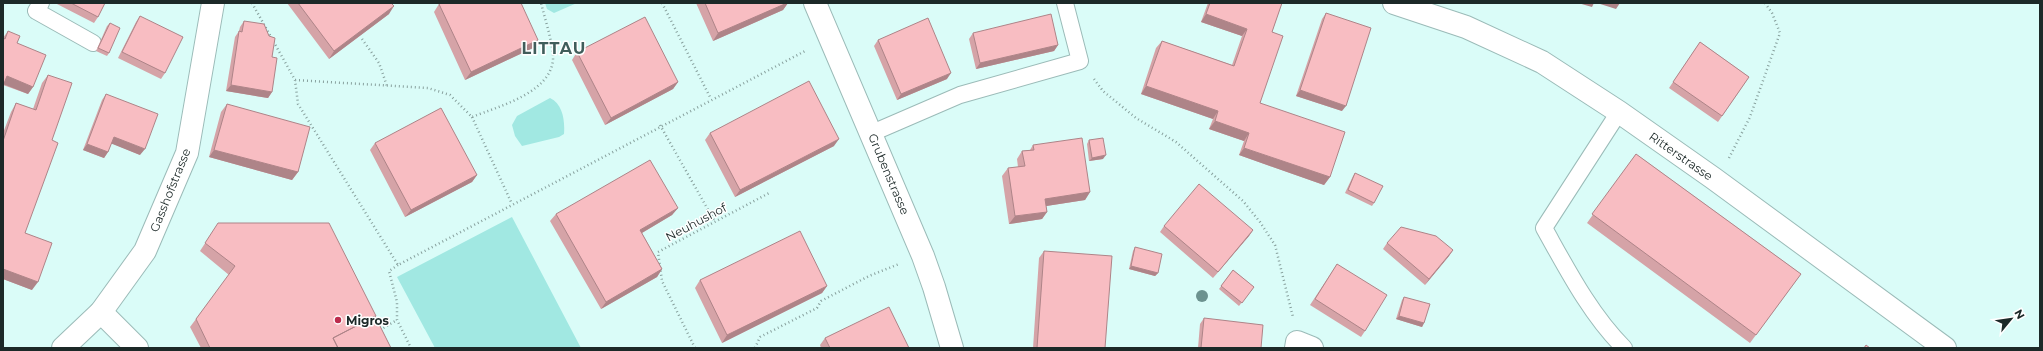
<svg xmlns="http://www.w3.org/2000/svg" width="2043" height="351" font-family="Montserrat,sans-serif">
	<rect width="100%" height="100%" fill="#dafcf8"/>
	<path fill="#a1e8e2" d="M545,3H577L554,13L547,9Z
		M550,98C563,104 565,121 564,134L559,137L522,146L515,136L512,125L517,116Z
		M512,217L581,348H435L397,277Z"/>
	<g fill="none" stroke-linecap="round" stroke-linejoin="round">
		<defs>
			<path id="lane" d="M41,3L36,11L93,43
				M1619,112L1544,228C1567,269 1590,314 1624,348
				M872,133L960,95L1080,61L1065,3"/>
			<path id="street" d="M815,3L923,256L934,287L952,348
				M1394,3L1466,27L1542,62L1619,112L1713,178L1945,348
				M101,312L137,348
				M1296,348L1297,342L1312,348"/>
			<path id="secondary" d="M63,348L101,312L145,251L187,153L213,3"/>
		</defs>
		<use href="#lane" stroke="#9bbbb8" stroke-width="18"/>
		<use href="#street" stroke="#9bbbb8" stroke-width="24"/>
		<use href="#secondary" stroke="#9bbbb8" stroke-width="24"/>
		<path stroke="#88a19e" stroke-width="2.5" stroke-dasharray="1 3" stroke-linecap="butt" d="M252,3L295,80L298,104L398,265L807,50
			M662,3L711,99
			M362,39L379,63L387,86
			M1094,79L1103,91L1136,118L1176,142L1243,201L1260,222L1275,245L1293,317
			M295,80L428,88L450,95L472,117C499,106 556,92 553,54C551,37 545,19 541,3
			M472,117L512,204
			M660,125L715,222
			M1729,158L1750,117L1780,33L1772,13L1765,3
			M398,265L389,271L397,302V320L411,348
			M380,330L397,320
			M695,348L662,281L658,252L771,192
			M755,348L760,337L817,308L821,301L869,276L899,264"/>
		<use href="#lane" stroke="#fff" stroke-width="16"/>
		<use href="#street" stroke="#fff" stroke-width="22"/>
		<use href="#secondary" stroke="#fff" stroke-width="22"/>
	</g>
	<circle fill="#6c928f" cx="1202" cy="296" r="6"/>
	<path fill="#d5a3a7" d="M55,3H105L98,17L94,23Z
		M287,3H391L389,14L329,59Z
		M696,3H788L783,10L713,41Z
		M1208,3H1282L1272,32L1260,103L1330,177L1324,185L1239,155L1244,141L1209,129L1213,119L1141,94L1156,48L1162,41L1232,65L1242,36L1201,22Z
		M439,4L533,48L465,80L434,12Z
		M1326,13L1342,111L1296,96L1322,19Z
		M140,16L165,73L161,79L118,58L136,22Z
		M244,21L272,92L268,98L226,91L235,37L239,31L240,27Z
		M110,23L109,53L107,56L96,51L107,26Z
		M8,31L17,43L33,87L28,94L3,85V38Z
		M973,33L1058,45L1054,51L976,69L969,39Z
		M878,40L947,79L897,100L874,46Z
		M1700,42L1749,77L1718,122L1669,88Z
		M577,52L678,82L673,89L605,125L572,60Z
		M48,75L52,140L25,233L32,290L3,279V133L11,112L16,103L33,109L42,83Z
		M106,94L140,155L111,143L108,152L104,158L83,150L102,100Z
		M227,104L298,172L292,180L209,157L221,112Z
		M710,133L834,146L735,197L705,140Z
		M1089,140L1103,159L1089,161L1087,144Z
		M375,143L477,175L472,182L405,217L370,150Z
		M1033,145L1090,192L1085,200L1046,206L1047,212L1042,219L1009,224L1002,176L1008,168L1018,167L1017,159L1022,151L1030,150Z
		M1636,154L1801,274L1750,343L1587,223Z
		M1355,173L1374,203L1372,206L1345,193L1353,176Z
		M678,208L672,215L642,233L662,269L657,277L601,309L550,221L556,214Z
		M1164,226L1253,230L1249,236L1213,278L1160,232Z
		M213,231L375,316L391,348H201L190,327L229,275L200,251Z
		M1387,243L1453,250L1449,256L1425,285L1383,249Z
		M1135,247L1158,273L1155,276L1129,269L1133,251Z
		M1044,251L1105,348H1033L1039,258Z
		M1337,264L1365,331L1361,337L1310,305Z
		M1233,270L1254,287L1239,306L1219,289Z
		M700,280L827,286L822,293L722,343L695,288Z
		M1404,297L1424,323L1422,327L1396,319L1402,300Z
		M1204,318L1261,348H1198L1200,324Z
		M825,338L909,348H821L820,345Z"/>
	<path fill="#ae8488" d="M787,3H788L783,10L713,41L718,33Z
		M1578,3H1594L1592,7Z
		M1597,3H1620L1616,9Z
		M394,6L389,14L329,59L334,51Z
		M1206,14L1247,29L1242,36L1201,22Z
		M538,40L533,48L465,80L471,72Z
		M1058,45L1054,51L976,69L980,63Z
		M951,73L947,79L897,100L901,94Z
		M7,76L33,87L28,94L3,84Z
		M678,82L673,89L605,125L611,118Z
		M231,85L272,92L268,98L226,91Z
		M1146,86L1218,111L1213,119L1141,94Z
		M1300,90L1346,106L1342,111L1296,96Z
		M1215,121L1249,133L1244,141L1209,129Z
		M114,137L145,149L140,155L110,143Z
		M839,139L834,146L735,197L740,190Z
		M87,144L108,152L104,158L83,150Z
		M1244,148L1330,177L1324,185L1239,155Z
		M214,150L298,172L292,180L209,157Z
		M1106,155L1103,159L1089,161L1092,158Z
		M477,175L472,182L405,217L411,210Z
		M1090,192L1085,200L1040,207L1045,199Z
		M678,208L672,215L635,237L640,230Z
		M1047,212L1042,219L1009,224L1015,216Z
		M1253,230L1249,236L1213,278Z
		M1453,250L1449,256L1425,285L1429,279Z
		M1131,266L1158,273L1155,276L1129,269Z
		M3,269L38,282L32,290L3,279Z
		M662,269L657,277L601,309L606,302Z
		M827,286L822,293L722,343L727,335Z
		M1399,316L1424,323L1422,327L1396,319Z"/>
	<path fill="#f8bdc2" stroke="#ae8488" d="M71,3H105L98,17Z
		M298,3H391L394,6L334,51Z
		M442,3H521L538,40L471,72L439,4Z
		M705,3H787L718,33Z
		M1210,3H1282L1272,32L1283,36L1260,103L1345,132L1330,177L1244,148L1249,133L1215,121L1218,111L1146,86L1162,41L1234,66L1247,29L1206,14Z
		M1326,13L1371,28L1346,106L1300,90Z
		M1051,14L1058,45L980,63L973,33Z
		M140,16L183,37L165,73L122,52Z
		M645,17L678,82L611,118L577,52Z
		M928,18L951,73L901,94L878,40Z
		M244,21L264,24L269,36L275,38L272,57L277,58L272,92L231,85L239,31L242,32Z
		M110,23L120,28L109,53L98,48Z
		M8,31L20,36L17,43L46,55L33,87L7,76L3,86V38L5,39Z
		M1700,42L1749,77L1722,116L1673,82Z
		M48,75L72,83L52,140L58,143L25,233L52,243L38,282L3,269V141L16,103L36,110Z
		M809,81L839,139L740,190L710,133Z
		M106,94L158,114L145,149L114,137L108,152L87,144Z
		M227,104L310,127L298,172L214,150Z
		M441,108L477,175L411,210L375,143Z
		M1082,138L1090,192L1045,199L1047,212L1015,216L1008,168L1025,166L1022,151L1034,150L1033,145Z
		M1103,138L1106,155L1092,158L1089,140Z
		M1636,154L1801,274L1756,335L1592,214Z
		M650,160L678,208L640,230L662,269L606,302L556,214Z
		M1355,173L1383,186L1374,203L1348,190Z
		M1199,184L1253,230L1218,272L1164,226Z
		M218,223H329L376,316L333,338L338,348H210L196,319L235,266L205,243Z
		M1401,227L1436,236L1453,250L1429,279L1387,243Z
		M800,231L827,286L727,335L700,280Z
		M1135,247L1162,254L1158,273L1131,266Z
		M1044,251L1112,256L1105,348H1037Z
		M1337,264L1387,295L1365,331L1315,299Z
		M1233,270L1254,287L1242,303L1221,286Z
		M1404,297L1430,304L1424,323L1399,316Z
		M889,307L909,348H830L825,338Z
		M375,316L391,348H338L333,338Z
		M1204,318L1263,325L1261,348H1201Z
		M1866,345L1870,348H1864Z"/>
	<circle fill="#bd2c4d" stroke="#fff" stroke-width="1.5" cx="338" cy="320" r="4"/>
	<g text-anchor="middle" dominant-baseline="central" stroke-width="3" stroke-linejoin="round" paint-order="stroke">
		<g font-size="12" fill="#1c2928" stroke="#fff">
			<text transform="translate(1681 156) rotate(35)">Ritterstrasse</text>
			<text transform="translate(889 174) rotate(67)">Grubenstrasse</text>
			<text transform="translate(170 190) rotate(-68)">Gasshofstrasse</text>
			<text transform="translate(696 222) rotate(-28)">Neuhushof</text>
		</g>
		<g font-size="12" font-weight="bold" fill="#1c2928" stroke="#fff" text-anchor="start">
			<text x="346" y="320">Migros</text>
		</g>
		<g font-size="16" font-weight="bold" letter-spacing="1" fill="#405d5b" stroke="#fff">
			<text x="554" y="48">LITTAU</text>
		</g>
	</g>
	<rect width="2043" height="351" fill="none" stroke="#1c2928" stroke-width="8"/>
	<g transform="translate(2011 319) rotate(61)" stroke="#ffffff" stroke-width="3" paint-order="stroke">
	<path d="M0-3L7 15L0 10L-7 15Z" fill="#1c2928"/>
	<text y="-6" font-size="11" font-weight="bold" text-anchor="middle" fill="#1c2928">N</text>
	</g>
</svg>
